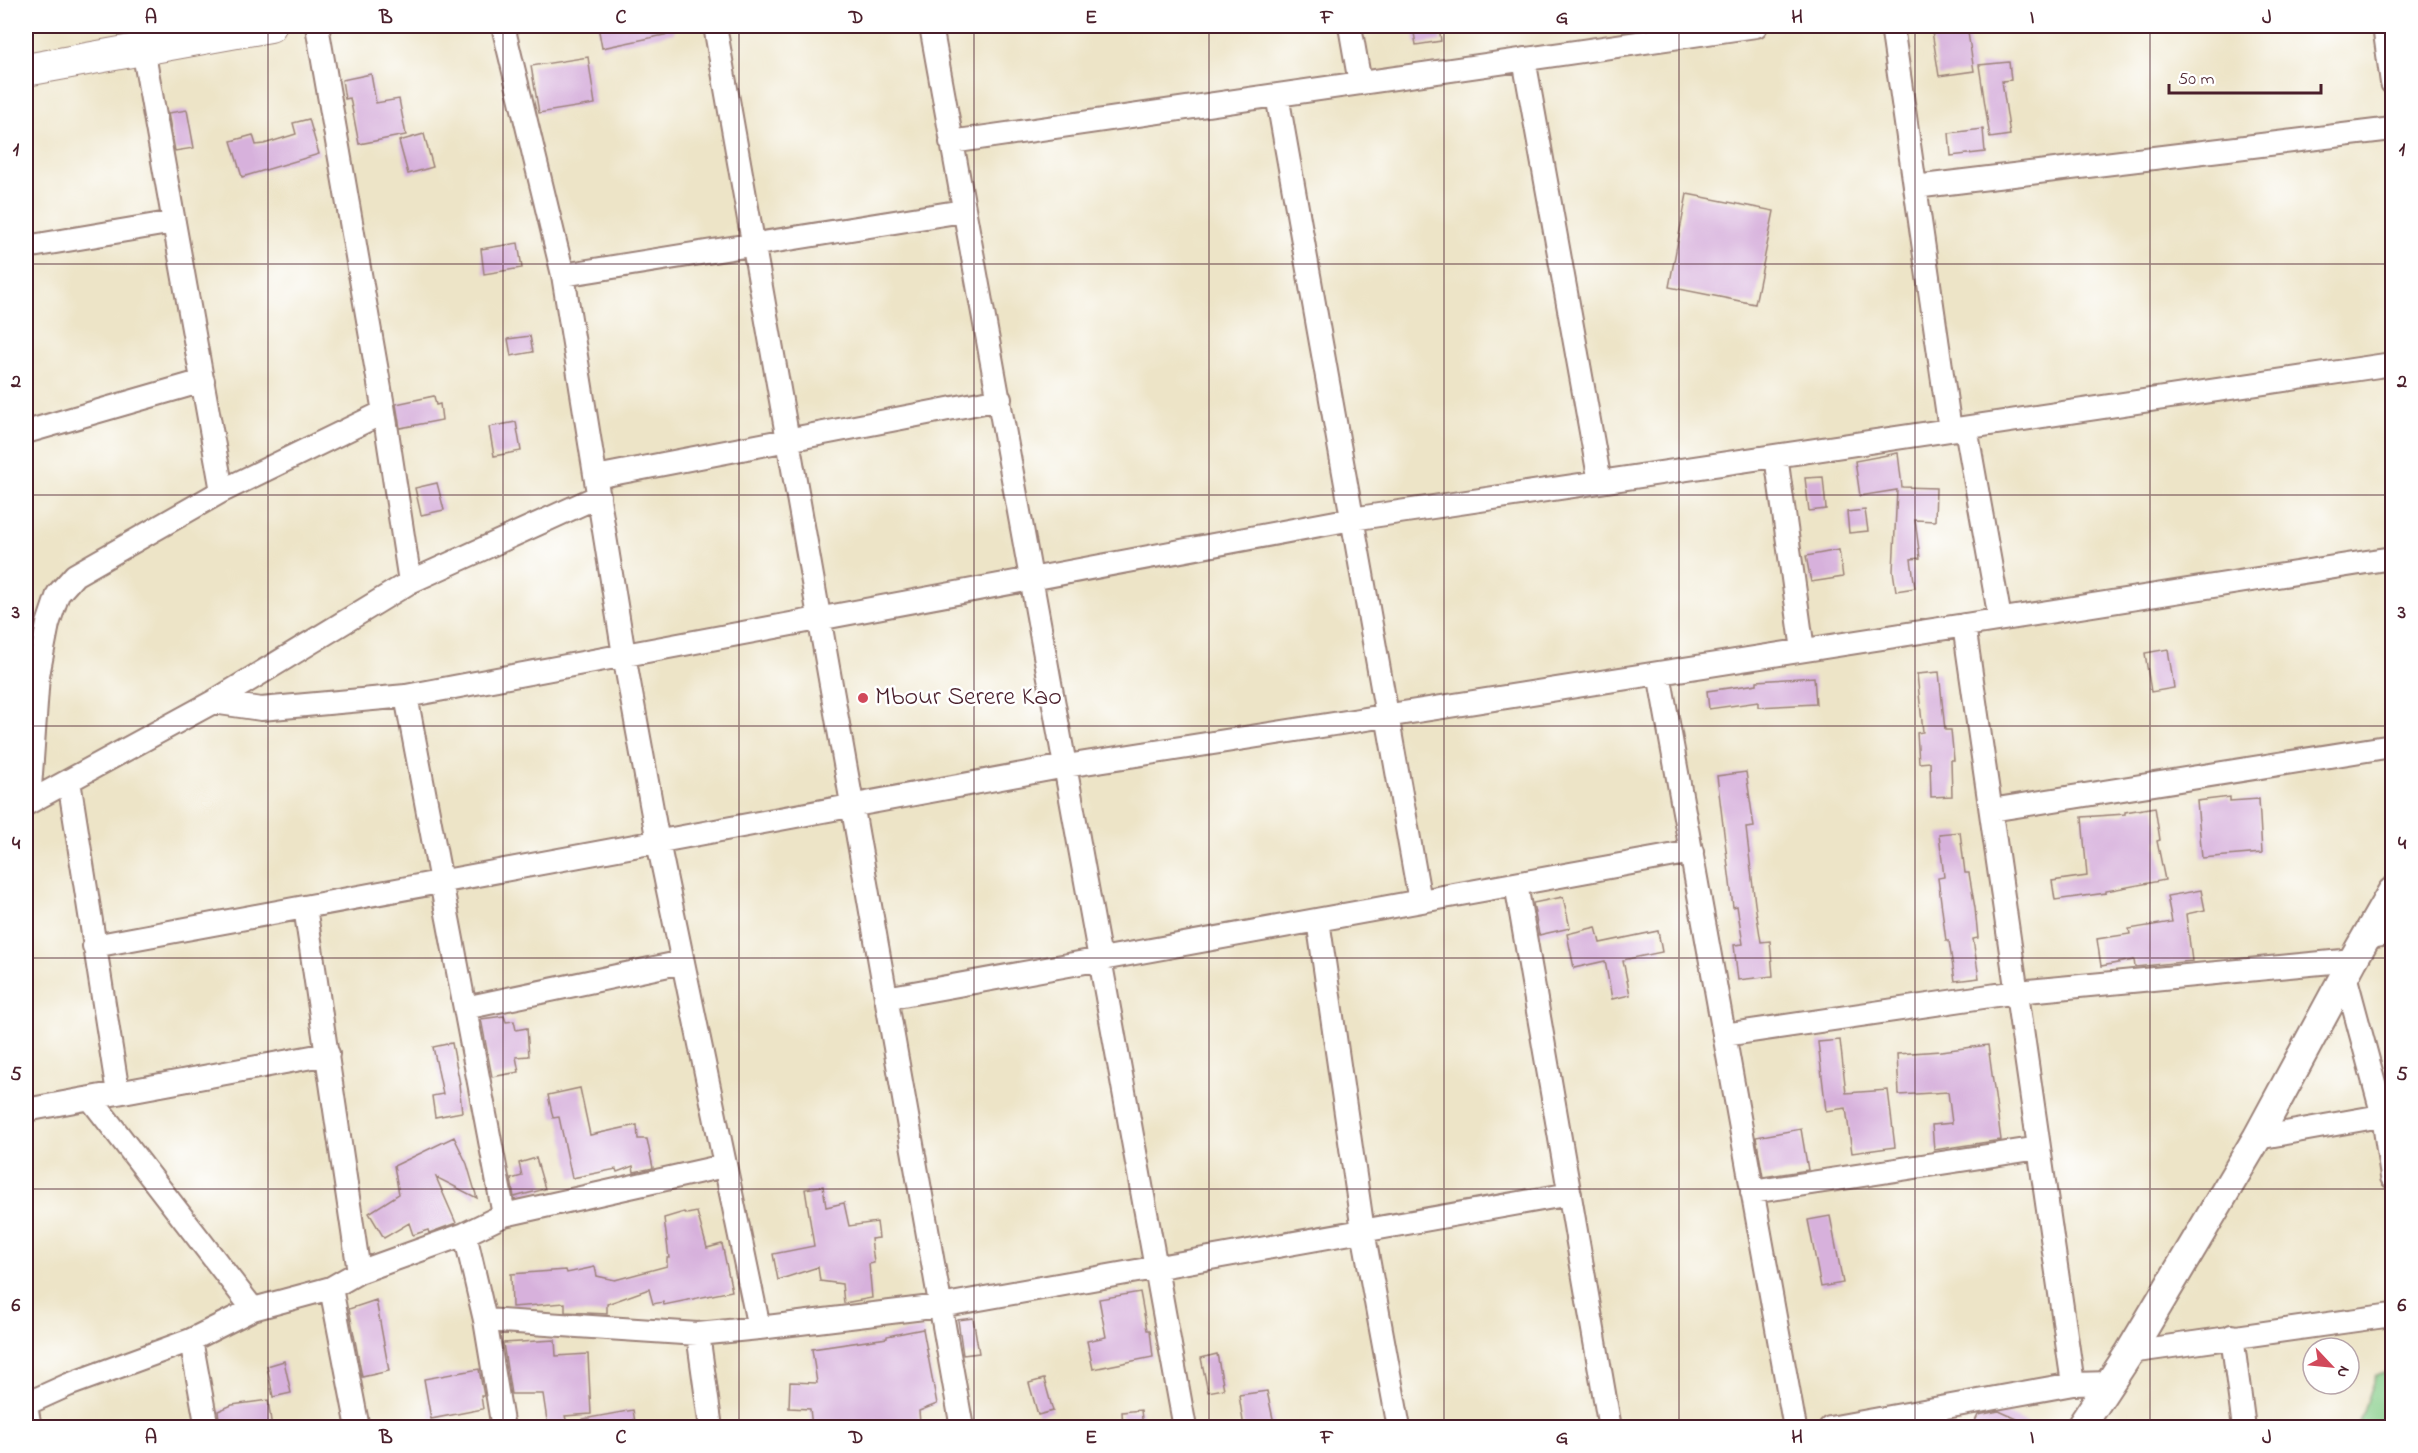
<svg xmlns="http://www.w3.org/2000/svg" width="2418" height="1453" font-family="'Indie Flower',sans-serif">
	<rect width="100%" height="100%" fill="#fff"/>
	<filter id="ink" filterUnits="userSpaceOnUse"><feTurbulence type="fractalNoise" baseFrequency=".0167" numOctaves="2"/><feDisplacementMap in="SourceGraphic" scale="12" xChannelSelector="R" yChannelSelector="G"/><feConvolveMatrix kernelMatrix="1 2 1 2 8 2 1 2 1" color-interpolation-filters="sRGB"/></filter>
	<filter id="wash" filterUnits="userSpaceOnUse"><feTurbulence type="fractalNoise" baseFrequency=".008" numOctaves="4" result="noise"/><feDisplacementMap in="SourceGraphic" scale="24" xChannelSelector="R" yChannelSelector="G"/><feGaussianBlur stdDeviation="1.35" result="paint"/><feColorMatrix in="noise" values="0 0 0 0 0 0 0 0 0 0 0 0 0 0 0 0 0 1.4 0 .05"/><feComposite in="paint" operator="in"/></filter>
	<g filter="url(#wash)">
		<rect width="100%" height="100%" fill="#ede4c7"/>
		<path fill="#86cd89" stroke="#68765a" stroke-width="1.5" d="M2392,1373V1427H2357L2376,1375Z"/>
		<g id="blocks">
			<path fill="#d7b1dc" d="M598,26H674V33L602,48Z
				M1413,26H1439L1441,41L1416,45Z
				M1967,26L1974,71L1939,76L1932,31Z
				M588,57L595,104L539,113L531,66Z
				M2009,62L2011,80L2002,81L2010,135L1990,138L1979,65Z
				M371,74L376,103L399,99L406,135L359,144L350,98L345,99L342,80Z
				M187,110L194,148L175,151L168,113Z
				M309,119L319,154L242,177L231,141L253,135L256,145L264,144L296,134L293,123Z
				M1983,129L1985,152L1951,156L1949,133Z
				M424,134L433,167L408,174L399,141Z
				M1687,194L1774,211L1755,304L1669,287Z
				M518,243L522,268L484,274L481,249Z
				M530,336L533,352L511,356L508,339Z
				M434,396L436,405L440,404L442,420L400,428L396,404Z
				M516,422L521,451L494,456L489,427Z
				M1898,453L1902,487L1936,488L1935,521L1915,520L1920,558L1911,559L1915,588L1896,591L1893,571L1897,490L1860,496L1855,461Z
				M1823,477L1826,509L1809,511L1805,478Z
				M437,483L444,510L421,515L415,488Z
				M1865,510L1868,531L1849,533L1847,512Z
				M1839,550L1843,577L1811,582L1806,556Z
				M2168,649L2174,688L2151,692L2145,653Z
				M1939,672L1945,730H1951L1954,760H1951L1952,796L1931,797L1930,762L1919,763L1917,733L1923,732L1917,674Z
				M1814,677L1816,704L1758,707V702L1709,709L1707,691L1757,684V681Z
				M1746,772L1754,827L1746,828L1755,904L1761,942L1770,941L1773,976L1738,980L1734,945L1743,944L1737,906L1733,907L1717,776Z
				M2230,797V801L2259,799L2262,853L2202,858L2197,801Z
				M2155,807L2160,840L2157,841L2165,880L2106,891V893L2055,900L2052,881L2087,876L2082,817L2125,814V812Z
				M1960,832L1965,873H1969L1975,908L1978,938L1973,939L1979,978L1955,981L1949,941H1946L1938,878L1944,877L1939,834Z
				M2201,890L2205,910L2186,914L2192,961L2135,967L2134,960L2101,966L2097,939L2130,934L2129,929L2172,922L2167,896Z
				M1563,897L1570,928L1539,935L1533,903Z
				M1596,927L1600,943L1658,931L1662,952L1623,960L1630,995L1612,999L1605,961L1574,968L1567,934Z
				M504,1016L506,1022L514,1021L516,1030L527,1028L529,1056L516,1057L519,1072L492,1077L481,1019Z
				M1840,1040L1846,1093L1888,1090L1895,1147L1852,1153L1846,1108L1826,1111L1818,1042Z
				M452,1043L460,1084H459L462,1112L435,1117L432,1096L443,1094L433,1047Z
				M1988,1045L2001,1140L1934,1150L1932,1125L1952,1123L1948,1092L1899,1095L1897,1054L1941,1051Z
				M580,1088L590,1135L637,1125L638,1139H647L653,1168L634,1172L633,1166L617,1172L616,1169L572,1178L559,1117L553,1118L548,1095Z
				M1801,1129L1808,1170L1763,1177L1756,1137Z
				M454,1137L467,1164L477,1198L436,1177L456,1223L429,1233L428,1230L413,1235L409,1223L384,1238L369,1213L399,1194L394,1166Z
				M536,1158L545,1189L514,1197L511,1179L522,1176L519,1163Z
				M823,1186L826,1207L844,1203L849,1226L877,1222L879,1238L871,1239L874,1263L869,1264L872,1298L844,1303L842,1284L820,1281L818,1267L778,1280L773,1254L814,1246L805,1189Z
				M684,1212L687,1214L697,1212L707,1248L722,1244L732,1291L664,1305L663,1302L653,1304L649,1289L607,1304V1314L565,1312V1303L512,1307L511,1274L566,1270L567,1273L595,1267L597,1276L615,1280L667,1266V1258H669L664,1218Z
				M1830,1216L1843,1283L1821,1287L1808,1220Z
				M1140,1292L1147,1330H1150L1153,1357L1093,1369L1087,1341L1106,1337L1099,1299Z
				M376,1300L389,1371L362,1377L349,1309Z
				M973,1318L979,1353L963,1355L958,1320Z
				M923,1329L937,1404L919,1411L920,1423L896,1428H856V1421L812,1427L810,1409L789,1408L790,1382L817,1383L812,1349L887,1338V1336Z
				M555,1340L556,1356L588,1354L591,1414L565,1416L567,1423L548,1427L543,1394H511L503,1343Z
				M1217,1354L1224,1389L1208,1392L1201,1358Z
				M284,1361L291,1393L273,1397L267,1366Z
				M479,1369L484,1396H481L483,1409L431,1419L424,1379Z
				M1044,1379L1053,1411L1038,1415L1029,1383Z
				M1267,1391L1275,1428H1244L1239,1395Z
				M268,1400L272,1428H223V1425H220L218,1411L232,1405Z
				M633,1410L636,1428H584L583,1419Z
				M1141,1410L1143,1428H1123L1122,1412Z
				M1999,1411L2037,1428H1972L1978,1415Z"/>
		</g>
	</g>
	<g filter="url(#ink)">
		<use href="#blocks" fill-opacity="0" stroke="#9c8279" stroke-width="1.5"/>
		<g fill="none" stroke-linecap="round" stroke-linejoin="round">
			<defs>
				<path id="minor" d="M317,26L384,412L410,582
					M503,26L563,275L624,655L658,842L759,1328
					M715,26L962,1428
					M931,26L1185,1428
					M1350,26L1360,83
					M1892,26L1950,430
					M2384,26L2392,83
					M143,49L222,491
					M1524,59L1600,482
					M1277,95L1420,901
					M951,142L1756,26
					M1915,187L2392,129
					M26,247L174,222
					M563,275L963,211
					M1966,428L2000,619
					M26,432L203,381
					M1776,456L1803,650
					M596,477L1000,399
					M1964,625L2073,1384
					M1659,673L1795,1428
					M406,696L504,1215
					M213,702L261,709L406,696L1352,519L2392,364
					M69,781L118,1093
					M29,802L38,675L48,624L58,594L75,575L222,491L384,412
					M26,804L213,702L410,582L599,496
					M1991,810L2392,746
					M1516,884L1610,1428
					M305,907L359,1272
					M1318,920L1363,1231L1399,1428
					M2365,938L2392,933
					M94,946L1066,766L2392,558
					M2345,975L2383,1116L2392,1177
					M886,998L1692,852
					M465,1008L683,962
					M1724,1035L2017,992L2353,960
					M90,1098L253,1309
					M26,1110L328,1054
					M2257,1138L2392,1114
					M1752,1192L2039,1148
					M465,1234L485,1320L503,1428
					M331,1288L358,1428
					M485,1320L698,1334L759,1328L940,1306L1570,1194
					M698,1334L711,1428
					M2232,1336L2244,1428
					M191,1340L207,1428
					M2130,1352L2392,1315
					M26,1404L68,1385L191,1340L253,1309L331,1288L359,1272L465,1234L504,1215L724,1166
					M26,1405L30,1428
					M1830,1428L2073,1384L2111,1383"/>
				<path id="tertiary" d="M2080,1428L2130,1352L2257,1138L2353,960L2392,892"/>
				<path id="secondary" d="M26,70L270,26"/>
			</defs>
			<use href="#minor" stroke="#9c8279" stroke-width="26"/>
			<use href="#tertiary" stroke="#9c8279" stroke-width="32"/>
			<use href="#secondary" stroke="#9c8279" stroke-width="34"/>
			<use href="#minor" stroke="#fff" stroke-width="22"/>
			<use href="#tertiary" stroke="#fff" stroke-width="28"/>
			<use href="#secondary" stroke="#fff" stroke-width="32"/>
		</g>
	</g>
	<path fill="none" stroke="#4a1f2b" stroke-width="1.5" stroke-opacity="0.55" d="M268,26V1428M503,26V1428M739,26V1428M974,26V1428M1209,26V1428M1444,26V1428M1679,26V1428M1915,26V1428M2150,26V1428M26,264H2392M26,495H2392M26,726H2392M26,958H2392M26,1189H2392"/>
	<circle fill="#d1495b" stroke="#fff" stroke-width="2" cx="863" cy="698" r="6"/>
	<g text-anchor="middle" dominant-baseline="central" stroke-width="5" stroke-linejoin="round" paint-order="stroke">
		<g font-size="26" fill="#4a1f2b" stroke="#fff" text-anchor="start">
			<text x="875" y="698">Mbour Serere Kao</text>
		</g>
	</g>
	<rect width="2418" height="1453" fill="none" stroke="#fff" stroke-width="66"/>
	<g transform="translate(2331 1366) rotate(116)"><circle r="28" fill="#ffffff" stroke="#b7a5aa" stroke-width="1.5"/>
	<path d="M0-4.5L10 22L0 15L-10 22Z" fill="#d1495b"/>
	<text y="-9" font-size="16" font-weight="bold" text-anchor="middle" fill="#4a1f2b">N</text>
	</g>
	<path d="M2169 84v9h152v-9" fill="none" stroke="#4a1f2b" stroke-width="3"/>
	<text x="2178" y="84" font-size="18" fill="#4a1f2b" stroke="#ffffff" stroke-width="4.5" paint-order="stroke">50 m</text>
	<rect x="33" y="33" width="2352" height="1387" fill="none" stroke="#4a1f2b" stroke-width="2"/>
	<g font-size="20" text-anchor="middle" font-weight="bold" fill="#4a1f2b">
		<text x="151" y="23">A</text>
		<text x="386" y="23">B</text>
		<text x="621" y="23">C</text>
		<text x="856" y="23">D</text>
		<text x="1091" y="23">E</text>
		<text x="1327" y="23">F</text>
		<text x="1562" y="23">G</text>
		<text x="1797" y="23">H</text>
		<text x="2032" y="23">I</text>
		<text x="2267" y="23">J</text>
		<text x="16" y="155">1</text>
		<text x="2402" y="155">1</text>
		<text x="16" y="387">2</text>
		<text x="2402" y="387">2</text>
		<text x="16" y="618">3</text>
		<text x="2402" y="618">3</text>
		<text x="16" y="849">4</text>
		<text x="2402" y="849">4</text>
		<text x="16" y="1080">5</text>
		<text x="2402" y="1080">5</text>
		<text x="16" y="1311">6</text>
		<text x="2402" y="1311">6</text>
		<text x="151" y="1443">A</text>
		<text x="386" y="1443">B</text>
		<text x="621" y="1443">C</text>
		<text x="856" y="1443">D</text>
		<text x="1091" y="1443">E</text>
		<text x="1327" y="1443">F</text>
		<text x="1562" y="1443">G</text>
		<text x="1797" y="1443">H</text>
		<text x="2032" y="1443">I</text>
		<text x="2267" y="1443">J</text>
	</g>
</svg>
